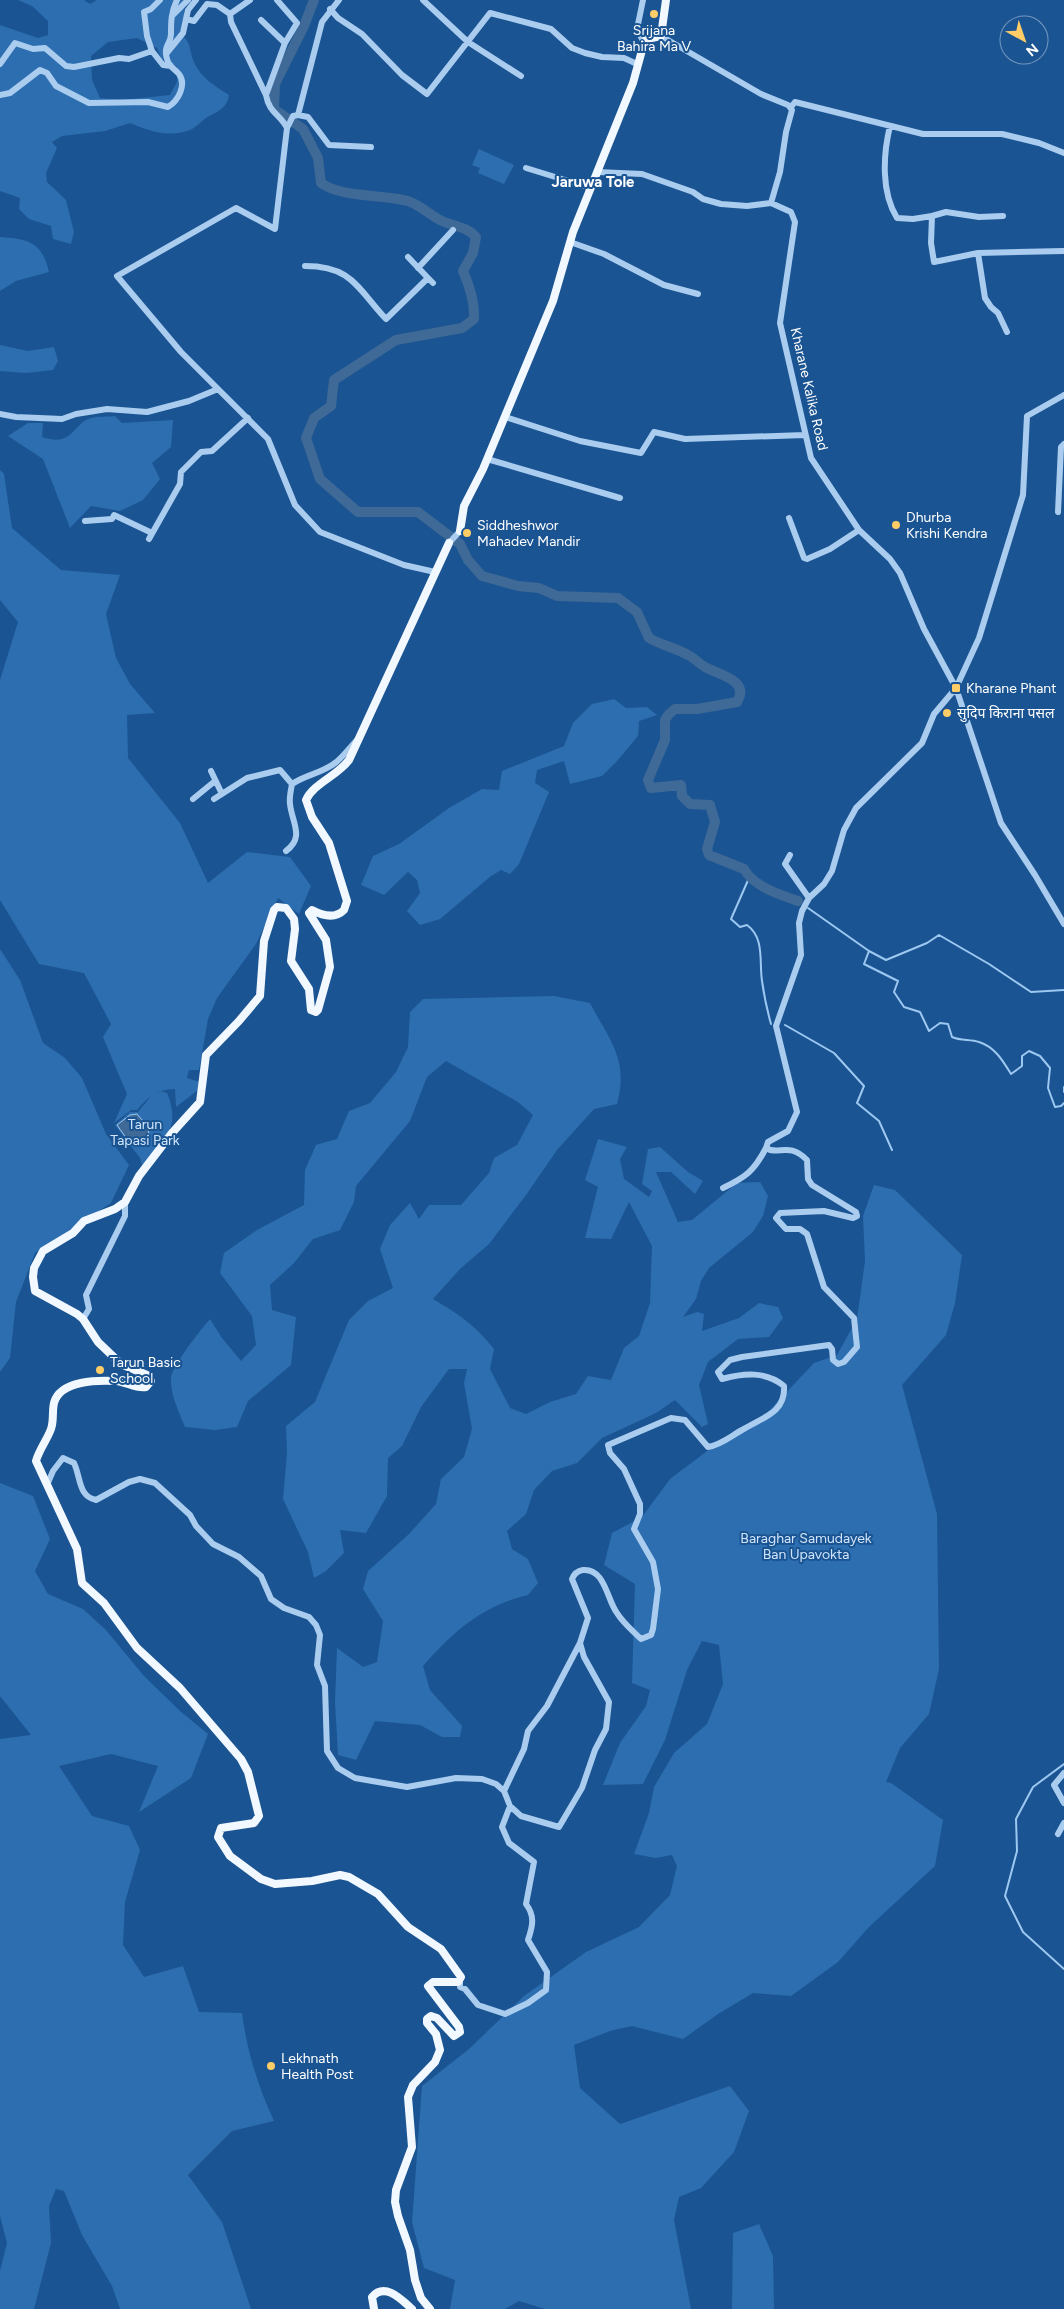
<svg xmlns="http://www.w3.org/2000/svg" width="1064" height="2309" font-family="Figtree,'Noto Sans Devanagari',sans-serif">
	<rect width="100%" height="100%" fill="#1a5492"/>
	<path fill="#2d6eb0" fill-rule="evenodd" d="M18,0H84L90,4L97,0H185L183,36C192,44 189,52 194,62C201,78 215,86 229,95C227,108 219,111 209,116C202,120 197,127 190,130C169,138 149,131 130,123L105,131L62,136L52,142L57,148L46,173L47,182L66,200L74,232L71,244L53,239L51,226L29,219L19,209L20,198L0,191V25L38,38L48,35V21L32,6ZM137,38L157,48L161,58L177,67V82L170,95L122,100L100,98L92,80L91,56L108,42Z
		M479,149L514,165L504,184L478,173L480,168L472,165Z
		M0,237C29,239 42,242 49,272L16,281L0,291Z
		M0,345L28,351L54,347L58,361L53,370L26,373L0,371Z
		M115,416L122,423L173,420L171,447L152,463L160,479L143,500L120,511L91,506L70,528L43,459L8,436L28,423H43L42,437C73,448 73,423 91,418C98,416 108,417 115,416Z
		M0,470L4,474L12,528L61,570L120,575L106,614L116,658L130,684L155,713L127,715L128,758L180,823L208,883L247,852L290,857L311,886L299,914L278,898L256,944L217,998L208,1019L199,1070H189L187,1078L200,1082L198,1090L176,1107L175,1089C156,1090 149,1096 137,1110H131L114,1123L127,1094L103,1037L111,1024L84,973L39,964L0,900V680L18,622L0,600Z
		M614,699L626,708L647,707L657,715L639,721L638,736L617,761L602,776L570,784L564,761L537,770L535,783L549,792L519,864L510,874L501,870L491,876L440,919L420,925L407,911L420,893L417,880L408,872L384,895L361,885L373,856L399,844L449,808L482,789L499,790L502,771L564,746L573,723L592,704Z
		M0,949L20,980L43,1043L65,1058L82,1078L106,1134L129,1165L111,1203L35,1253L16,1302L10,1358L0,1372Z
		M554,996L590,1003C610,1041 629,1060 617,1104L594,1109L557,1150L526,1195L489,1244L460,1269L433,1299C460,1315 474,1324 494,1349L490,1369L510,1408L526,1414L550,1402L576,1394L588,1376L611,1380L624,1348L639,1336L650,1303L652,1246L629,1202L611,1239L585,1238L598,1187L585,1180L598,1139L627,1147L620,1159L624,1179L649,1197L652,1191L642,1184L648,1149L660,1147L688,1172L703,1181L695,1194L671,1172H656L678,1222L692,1220L737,1183L760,1182L768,1196L763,1216L753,1232L709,1268L701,1281L696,1299L683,1317L697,1312L704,1314L702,1331L739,1318L759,1303L778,1307L783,1318L769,1337L738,1339L708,1362L699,1385L708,1424L702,1427L675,1400L656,1413L602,1438L577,1463L552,1471L534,1490L526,1514L507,1531L512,1549L528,1559L538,1583L528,1595C482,1606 454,1631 423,1666L430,1690L462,1726L460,1737H442L420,1725L375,1721L356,1760L338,1755L335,1702L337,1648L363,1667L377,1662L383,1621L363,1589L368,1571L409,1534L436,1504L441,1479L464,1457L472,1429L464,1383L467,1369H449L421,1407L402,1446L388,1458L387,1496L366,1533L340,1530L344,1553L326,1571L314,1578L308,1552L283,1499L287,1453L286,1426L315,1402L349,1320L368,1301L393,1288L380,1249L390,1225L410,1203L419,1219L429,1205H461L489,1173L494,1158L517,1145L533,1115L518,1102L446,1061L427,1077L410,1121L356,1186L354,1202L340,1230L313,1239L294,1263L270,1285L272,1310L296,1317L291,1365L248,1401L237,1427L215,1430L185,1427C179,1412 170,1394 171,1378C172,1366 201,1329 210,1319L222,1338L241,1361L256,1345L252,1316L220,1273L224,1253L257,1230L304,1205L305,1170L316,1145L337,1139L349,1111L370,1103L396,1072L408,1047L410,1012L423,999Z
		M160,1091L167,1093C182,1128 163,1141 143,1169L140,1158L115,1125L130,1112H138L151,1096Z
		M874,1185L895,1190L962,1255L955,1303L946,1335L902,1385L937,1514L939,1669L929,1714L900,1748L886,1782L891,1783L943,1820L935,1866L869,1927L838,1962L791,1996L753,1993L718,2014L683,2039L632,2026L610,2031L574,2045L580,2088L620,2124L730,2086L749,2111L734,2152L701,2188L679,2197L674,2220L691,2309H545L519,2301L505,2309H450L455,2280L424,2268L412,2222L422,2086L469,2049L524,1996L586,1952L639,1927L670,1895L677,1866L672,1855L656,1858L634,1854L649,1813L654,1787L674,1753L707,1724L723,1684L719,1645L702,1641L687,1670L665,1740L643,1784L603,1785L620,1743L646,1706L650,1690L632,1683L635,1584L604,1565L612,1533L642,1517L670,1479L711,1448L763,1417L814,1363L837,1355L857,1319L865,1261L863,1216Z
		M0,1483L33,1496L50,1539L35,1571L48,1594L83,1609L106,1630L144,1676L180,1711L208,1734L191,1778L139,1812L158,1766L111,1754L59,1766L92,1816L129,1826L140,1850L125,1902L123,1945L144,1977L183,1966L199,2012L242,2013C247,2052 258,2086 274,2121L232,2131L188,2175L222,2222L251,2309H120L112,2286L82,2235L64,2191L56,2189L49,2206L51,2243L34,2309H0V2271L7,2243L0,2216V1739L31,1735L0,1696Z
		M759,2224L773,2256L774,2309H732L733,2233Z"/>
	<path fill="#3f6996" stroke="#9dc8f1" d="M137,1114L148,1127L149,1135L135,1145H131L117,1125L130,1115Z"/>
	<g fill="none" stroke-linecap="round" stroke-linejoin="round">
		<path stroke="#9dc8f1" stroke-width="2" d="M749,878L731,919L740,927L747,925C765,938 759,962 762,981C764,995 767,1010 771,1024
			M808,908L869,951L864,964L898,981L894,992L904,1007L920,1012L929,1031L940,1023L948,1024L952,1037C961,1041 970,1039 979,1042C995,1047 1003,1061 1011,1074L1022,1066V1056L1029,1051L1040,1056L1050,1068L1048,1088L1055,1107L1061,1106L1064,1103
			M869,951L886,960L927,943L939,935L989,964L1031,992L1064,990
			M785,1025L834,1053L864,1086L857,1103L879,1121L892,1150
			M1064,1087V1092
			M1064,1764L1033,1787L1016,1819L1017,1851L1005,1896L1023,1932L1064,1969"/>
		<path stroke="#3f6996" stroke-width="10" d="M314,0L304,26L275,84L274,109L303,129L318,158L321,183C342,198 381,194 408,201C420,205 430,215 442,221C455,227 466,226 476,237L473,253L463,271C470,287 475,302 474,319L462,328L396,340L334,380L331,406L314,418L306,438L320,479L358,512H418L460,544L468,560L482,576L518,586L539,588L557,596L618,598L637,612L649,638C661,645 676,648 688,655C695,658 700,665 707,668C721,675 750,681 737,702L697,709H675L669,714L665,720V740L648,780L651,788L681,785L682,796L690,804L710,805L715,822L707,849L709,855L744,869C753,886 780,895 798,901"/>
		<path stroke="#aaccef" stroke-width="6" d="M250,0L230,14L231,22L266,95C269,113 280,114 287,128
			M339,0L322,22L298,115L293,116L287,128L275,229L236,208L117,276L181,352L268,439L295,505L320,532L404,565L435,572
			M423,0L468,42L521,76
			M643,0L637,29L644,43
			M330,9L338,18L362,34L402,75L427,94L490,13L551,29L572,48L585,53L602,57L624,58L637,64
			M173,15L188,0
			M186,19L194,21L207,4L217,5L230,14
			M261,20L285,43
			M661,36L761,94L788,105L792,110L786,132L780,172L771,203L791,212L795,222L780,323L811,458L859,530L890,559L900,573L924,629L956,688L1001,823L1035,875L1064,924
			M152,51L163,65L171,66
			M166,54L183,33L188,10L196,0
			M0,64L15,43L33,49L45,48L66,66L74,67L119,58L129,59L152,51L147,36L144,12L151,9L160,0
			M0,95L10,93L40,70L47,73L56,86L89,103L148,102L168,107C178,101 187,85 179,74C175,69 168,66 167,59C163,45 171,44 171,34C171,22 171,12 177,0
			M266,95L285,43L297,23L277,0
			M791,107L795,102L923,134H1002L1039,143L1064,153
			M298,115L308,117L329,145L371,147
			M890,126C883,155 881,192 897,218L913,219L932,216L931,243L934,262L978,253L985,298L991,307L998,313L1007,332
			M526,168L591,188
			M597,172L642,174L693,192L703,199L721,204L747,206L771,203
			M932,216L946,212L979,217L1003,216
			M570,242L604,254L664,285L698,294
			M978,253L1064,251
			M408,257L428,278
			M305,266C352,266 357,288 386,319L428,278L433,283
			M418,268L453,230
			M0,414L16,417L62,419L76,414L107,409L147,412L189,401L218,389
			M505,417L580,441L641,453L654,432L685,439L805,435
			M487,459L620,498
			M1058,512L1061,447L1064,444
			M789,518L804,558L807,559L830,549L859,530
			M85,521L112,519L114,515L152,533
			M149,539L180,484L181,472L201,452L212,451L248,418
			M449,543L460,531
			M211,771L222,794
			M193,799L215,781
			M214,799L247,778L280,770L292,784C305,775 322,773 335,763C343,757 350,747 357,740
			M286,851C305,837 292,823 290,804C289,798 291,790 292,784
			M790,855L785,864L809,898
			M723,1188C746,1177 754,1171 766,1148
			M83,1319L89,1309L86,1295L125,1216V1202
			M47,1485L53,1471L63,1458L74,1463C81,1478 78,1496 96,1500L129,1482L140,1479L155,1483L190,1515L196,1526L213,1544L239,1557L261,1576L271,1599L284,1608L309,1617L316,1625L320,1635L317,1665L325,1686L327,1751L338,1768L355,1778L407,1787L456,1778L482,1779L496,1784L504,1791L510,1806L502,1827L509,1843L534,1862L526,1904C535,1916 533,1925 528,1940L547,1972L546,1990L528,2003L505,2014L478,2005L465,1989L460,1987V1981
			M580,1643L588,1618L572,1579C574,1574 577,1571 583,1570C605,1568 607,1600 617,1613C623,1623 633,1631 641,1639L651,1635L653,1629L658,1589L653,1562L634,1529L640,1514V1504L624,1469L610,1453L608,1445L671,1418L685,1420L708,1447C721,1445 731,1436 742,1430C761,1418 786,1413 784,1386C766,1371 744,1373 722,1379L718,1372L730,1360L742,1357L829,1345L832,1349L833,1360L838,1364L844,1362L857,1347L854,1318L824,1287L807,1234L800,1229H786L776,1218L780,1213L824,1211L853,1218L857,1216L856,1212L812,1185L808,1179L807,1160C789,1141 778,1156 766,1148L768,1142L788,1131L797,1112L776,1026L801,955L799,923L802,911L809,898L824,884L832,871L844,830L856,808L922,743L934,714L956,688L979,638L1023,495L1027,416L1064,395
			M1064,1773L1054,1785L1064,1803
			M504,1791L524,1749L528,1731L547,1706L580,1643L584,1657L609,1702L606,1729L595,1750L582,1788L559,1827L521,1816L510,1806
			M1058,1834L1064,1823"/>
		<path stroke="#f2f8ff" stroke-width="8" d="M460,531L464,506L483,469L553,301L573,232L633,83L644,43L647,39L661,36L666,0
			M374,2309L372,2297C385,2282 401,2299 412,2309
			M430,2309L421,2298L415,2280L410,2250L398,2216L395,2202L396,2190L412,2147L408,2097L413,2085L435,2062L440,2050L436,2034L427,2023V2019L431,2016L437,2018L454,2036L460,2032L459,2027L428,1986L433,1982H458L461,1977L441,1949L408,1927L378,1894L349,1877L340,1875L312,1881L275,1884L261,1879L230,1856L218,1837L221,1828L254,1823L259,1816L248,1772L241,1759L180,1688L137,1648L104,1603L82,1583L77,1549L36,1461C39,1450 47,1440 51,1429C54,1421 52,1411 54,1403C60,1380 99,1380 116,1381C127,1382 136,1389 146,1387L151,1381L147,1375L121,1364L98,1342L83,1319L77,1314L35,1291L33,1277L34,1268L43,1251L73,1233L84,1221L115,1209L125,1202L139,1176L172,1133L200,1102L206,1055L239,1021L260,996L264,941L274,910L277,907L286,908L294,919L295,929L291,961L309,989L311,1010L316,1012L318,1010L330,967L326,940L309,913L312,910C323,916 335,919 344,910L347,901L329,843L312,817L306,800C313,784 337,776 349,760L449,543"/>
	</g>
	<g fill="#ffcd68" stroke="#1a5492" stroke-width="2">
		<circle cx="654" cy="14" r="5"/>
		<circle cx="896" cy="525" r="5"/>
		<circle cx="467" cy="533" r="5"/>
		<rect x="951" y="683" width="10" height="10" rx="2.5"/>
		<circle cx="947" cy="713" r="5"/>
		<circle cx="100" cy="1370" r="5"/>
		<circle cx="271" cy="2066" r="5"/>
	</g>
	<g text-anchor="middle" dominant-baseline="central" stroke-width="4" stroke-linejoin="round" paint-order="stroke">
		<g font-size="14" fill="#fff" stroke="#1a5492" text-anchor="start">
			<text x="654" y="30" text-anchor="middle">Srijana<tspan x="654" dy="16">Bahira Ma V</tspan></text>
			<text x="906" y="517">Dhurba<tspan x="906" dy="16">Krishi Kendra</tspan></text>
			<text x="477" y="525">Siddheshwor<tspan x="477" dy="16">Mahadev Mandir</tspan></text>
			<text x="966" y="688">Kharane Phant</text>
			<text x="957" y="713">सुदिप किराना पसल</text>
			<text x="110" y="1362">Tarun Basic<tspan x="110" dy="16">School</tspan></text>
			<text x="281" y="2058">Lekhnath<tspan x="281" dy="16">Health Post</tspan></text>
		</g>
		<g font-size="14" fill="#fff" stroke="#1a5492">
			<text transform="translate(809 389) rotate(77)">Kharane Kalika Road</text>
		</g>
		<g font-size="14" fill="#d0e5fb" stroke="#1a5492">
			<text x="145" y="1124">Tarun<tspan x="145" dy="16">Tapasi Park</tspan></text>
			<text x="806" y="1538">Baraghar Samudayek<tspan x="806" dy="16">Ban Upavokta</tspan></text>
		</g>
		<g font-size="15" font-weight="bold" fill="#fff" stroke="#1a5492">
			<text x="593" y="182">Jaruwa Tole</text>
		</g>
	</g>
	<g transform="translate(1024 40) rotate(140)"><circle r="24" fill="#1a5492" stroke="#7698be"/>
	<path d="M0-4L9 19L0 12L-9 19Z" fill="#ffcd68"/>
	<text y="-8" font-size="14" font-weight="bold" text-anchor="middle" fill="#ffffff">N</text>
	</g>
</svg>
